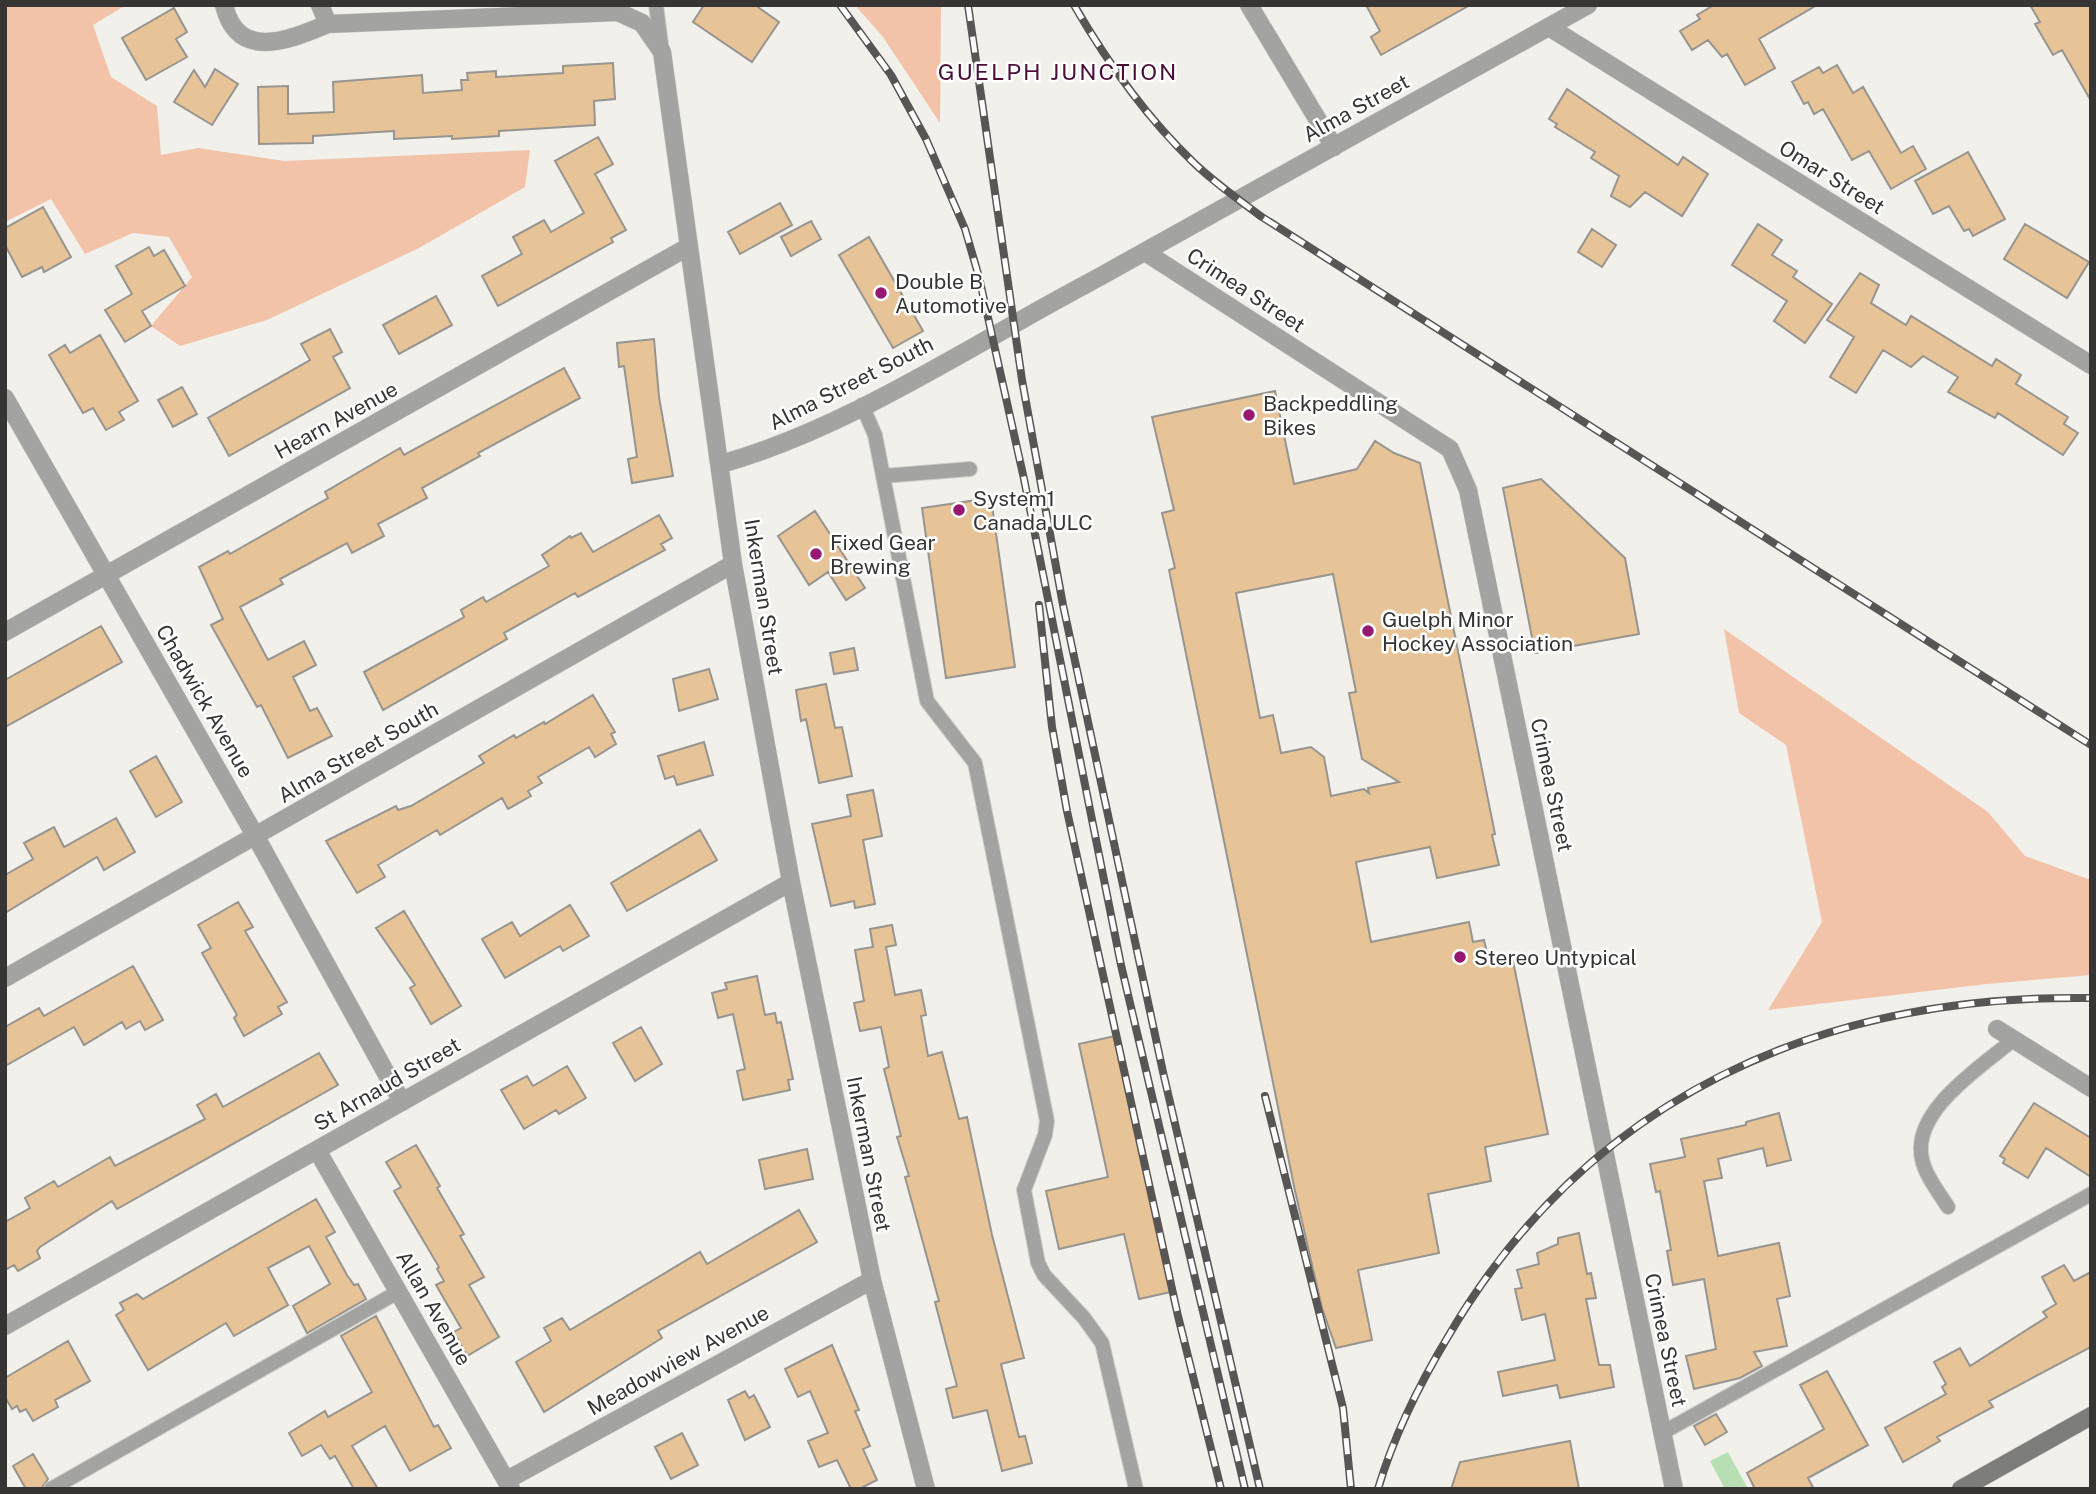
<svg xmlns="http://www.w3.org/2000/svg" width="2096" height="1494" font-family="'Public Sans',sans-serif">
	<rect width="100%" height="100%" fill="#f2f0ea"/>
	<path fill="#f2c3a9" d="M5,5H126L93,25L111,77L157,106L161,155L198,148L284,161L530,150L525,187L419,248L267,320L180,346L151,326L192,277L169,237L133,233L85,254L51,199L5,222Z
		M855,5H941L940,123L883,37Z
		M1724,629L1988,812L2025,856L2091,880V975L1987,984L1768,1010L1822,922L1786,745L1739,713Z"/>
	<path fill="#b8dfb4" d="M1728,1452L1747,1487L1725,1489L1710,1461Z"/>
	<path fill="#e7c497" stroke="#98948f" stroke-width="2" fill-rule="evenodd" d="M704,5H755L779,22L752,62L693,22Z
		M1366,5H1470L1381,55L1371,37L1380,31Z
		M1714,5H1817L1759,39L1775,68L1745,85L1727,54L1722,57L1708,40L1692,50L1680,31L1700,19L1697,15Z
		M2030,5H2091V101L2062,50L2053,55L2035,24L2040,22Z
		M174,8L187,32L176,39L187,57L146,80L122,38Z
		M613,63L615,99L594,101L595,125L499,131V136L452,139V136L394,139V131L313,136V143L259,144L258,87L288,86V114L334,112L333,82L422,75L423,93L462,90L461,80H468L467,73L496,71V77L563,73V66Z
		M1837,65L1853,93L1863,87L1901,153L1913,146L1926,169L1891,189L1869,151L1852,160L1823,109L1814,114L1808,102L1804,104L1792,82L1819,67L1823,73Z
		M215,69L238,84L212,125L174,102L194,70L205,87Z
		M1567,89L1678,165L1683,157L1708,174L1682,216L1645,192L1630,207L1611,196L1619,176L1591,158L1595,152L1555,127L1557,124L1549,119Z
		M598,137L613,164L595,174L626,230L611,238L613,242L498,306L482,276L522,254L513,237L544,220L551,232L584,213L555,161Z
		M1968,152L2005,219L1973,236L1969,229L1964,231L1949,206L1933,214L1915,181Z
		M780,203L792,225L740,254L728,232Z
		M43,207L71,257L44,272L42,267L22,277L5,245V228Z
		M811,221L821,239L791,256L781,237Z
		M1758,224L1782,240L1772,255L1797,271L1793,277L1832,304L1805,343L1774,321L1787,301L1732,265Z
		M2025,224L2089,262L2067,298L2004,259Z
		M1592,229L1616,245L1602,267L1578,252Z
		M869,237L923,331L893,348L839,255Z
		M149,247L154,256L164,250L185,286L142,311L151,326L125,342L105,310L132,294L116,266Z
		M1860,273L1879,285L1871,303L1906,325L1911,316L1992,366L1996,359L2021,375L2016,384L2068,417L2064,424L2078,433L2063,455L1998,413L1995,418L1948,392L1958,377L1923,356L1911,367L1883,350L1856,393L1830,377L1854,337L1827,320Z
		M436,296L452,325L399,354L383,325Z
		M330,329L342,352L333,357L350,388L229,456L208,418L310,360L301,344Z
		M100,335L138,401L119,412L124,420L106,430L93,408L83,413L49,355L65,345L70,353Z
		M654,339L659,397L673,476L632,483L628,459L637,457L624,366L619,367L617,343Z
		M564,368L580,398L478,453L480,456L422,488L427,498L378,524L384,536L352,553L347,543L280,579L283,584L240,607L268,660L304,641L316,665L293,677L310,711L317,708L332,736L288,758L261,705L257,707L211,625L223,619L199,567L228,551L230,554L328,498L325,492L400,448L404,455Z
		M182,387L197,414L173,427L158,400Z
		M1275,391L1294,484L1357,469L1375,441L1394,453L1420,463L1495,834L1492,835L1499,865L1437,878L1430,847L1356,862L1371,942L1469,922L1473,942L1484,940L1490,965L1513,961L1548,1134L1485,1147L1491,1181L1428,1194L1439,1253L1358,1270L1372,1340L1336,1348L1322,1308L1295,1191L1169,570L1175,568L1162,513L1174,510L1152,417ZM1333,574L1356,692L1349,693L1362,759L1399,782L1368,788L1369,793L1364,789L1331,796L1324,757L1311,747L1281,753L1273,715L1260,718L1236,593Z
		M1541,479L1625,558L1639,634L1535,653L1503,488Z
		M991,498L1015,667L946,678L922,508Z
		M815,511L865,588L846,600L828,572L809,585L778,536Z
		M659,515L672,538L661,544L665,550L578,597L575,593L504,633L507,639L383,710L364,672L461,619L464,617L461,610L483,597L486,602L549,566L542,555L570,536L571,538L581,533L593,552Z
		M101,626L122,662L5,727V680Z
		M854,648L858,670L834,674L830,653Z
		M709,669L718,699L679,711L673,679Z
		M826,684L835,728L842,727L852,776L819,783L806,719L801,721L796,690Z
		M593,695L615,732L611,734L616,744L595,757L589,747L538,777L542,783L528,791L531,796L508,809L502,798L440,835L437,830L378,865L385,877L357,893L326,841L396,806L398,810L411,806L484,763L479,756L514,735L516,738L544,722L545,724Z
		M704,742L713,775L677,785L674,776L665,779L658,756Z
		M156,756L182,802L156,817L130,771Z
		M873,790L882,836L863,840L875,904L855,908L854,901L831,906L812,824L851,816L847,795Z
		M116,818L135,852L104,870L97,857L5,913V875L33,859L24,843L54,827L64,847Z
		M700,830L717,860L627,911L611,883Z
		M238,902L253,927L245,931L287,1002L278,1007L282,1014L244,1036L234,1018L237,1015L202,953L211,948L198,925Z
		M570,905L589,936L563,951L560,946L505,978L482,939L512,922L520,936Z
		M404,911L461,1006L431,1024L410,988L415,985L376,928Z
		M892,925L896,945L886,947L895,995L921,990L926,1015L921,1016L928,1056L942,1052L959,1119L967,1117L992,1235L1024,1358L1001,1364L1019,1437L1025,1436L1032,1463L1002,1471L987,1410L953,1418L946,1389L957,1386L935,1302L939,1301L905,1177L909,1176L897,1137L901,1136L884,1069L889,1067L881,1027L860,1031L854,1003L864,1001L855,950L873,947L870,929Z
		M133,966L163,1020L145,1030L140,1021L126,1029L122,1022L84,1045L74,1027L5,1066V1027L39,1008L44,1016Z
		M757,976L765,1015L775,1013L777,1023L781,1022L793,1079L788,1080L790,1090L743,1100L737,1071L745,1069L733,1014L718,1018L712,993L727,989L725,983Z
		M641,1027L662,1064L635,1081L613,1043Z
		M1115,1036L1171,1292L1139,1299L1124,1234L1059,1249L1046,1191L1108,1177L1079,1044Z
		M319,1053L338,1085L117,1209L112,1201L40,1247L37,1251L40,1258L18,1271L14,1265L5,1270V1222L30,1208L25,1198L54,1181L58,1187L110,1157L115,1166L205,1119L197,1105L216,1094L223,1107Z
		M567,1066L586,1098L559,1114L556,1110L524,1129L501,1090L527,1076L533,1086Z
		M2034,1103L2091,1138V1177L2046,1148L2028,1178L2003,1163L2005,1159L2000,1156Z
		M1779,1113L1791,1160L1767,1166L1763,1148L1718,1159L1722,1178L1704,1181L1718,1256L1779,1243L1790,1296L1777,1299L1787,1346L1754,1352L1762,1366L1740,1378L1694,1389L1686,1356L1716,1349L1704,1279L1673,1285L1667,1251L1671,1250L1660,1191L1656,1192L1650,1164L1685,1157L1681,1139L1746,1125V1122Z
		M416,1145L440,1186L437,1188L464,1234L460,1236L484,1277L469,1285L499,1337L467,1356L454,1332L461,1328L436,1285L444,1281L437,1269L439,1267L394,1191L401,1187L386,1162Z
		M807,1149L813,1179L765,1189L759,1160Z
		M316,1199L335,1232L326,1237L347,1275L354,1285L358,1284L366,1299L307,1333L293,1306L330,1284L309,1246L268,1268L288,1305L234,1336L226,1323L148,1370L116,1315L124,1310L120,1303L137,1294L143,1299Z
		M799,1210L817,1242L658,1331L662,1338L544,1412L516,1362L551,1341L544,1328L562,1318L570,1330L700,1252L707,1264Z
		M1579,1233L1587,1274L1591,1273L1596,1298L1586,1299L1599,1365H1610L1614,1387L1560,1398L1557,1385L1503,1396L1498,1372L1555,1360L1545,1314L1522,1320L1515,1289L1522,1288L1517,1270L1539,1264L1537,1253L1558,1244V1238Z
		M2064,1265L2074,1281L2091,1272V1347L1989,1401L1993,1407L1937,1437L1940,1441L1903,1462L1885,1428L1946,1394L1942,1387L1946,1384L1934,1362L1960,1348L1970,1366L2047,1317L2043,1312L2056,1304L2042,1277Z
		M376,1316L434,1427L438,1425L451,1448L410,1471L385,1426L352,1446L378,1489H354L335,1456L330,1459L321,1445L302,1456L289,1433L325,1411L328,1417L372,1392L341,1336Z
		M68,1341L90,1381L55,1400L58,1407L33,1421L26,1409L20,1412L17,1406L12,1409L5,1397V1378Z
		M832,1345L859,1410L855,1411L870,1446L863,1449L877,1480L859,1489H851L837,1460L819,1467L808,1441L828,1433L810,1391L798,1397L785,1369Z
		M1827,1371L1868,1445L1808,1478L1814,1489H1755L1747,1473L1824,1429L1800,1385Z
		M745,1391L749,1398L754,1395L770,1427L745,1440L728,1400Z
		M1716,1414L1727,1432L1705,1445L1694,1426Z
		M682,1433L698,1465L671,1479L655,1447Z
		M1570,1441L1579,1489H1451L1460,1462Z
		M33,1454L48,1479L41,1489H26L13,1466Z"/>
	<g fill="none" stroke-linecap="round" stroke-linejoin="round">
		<defs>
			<path id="service" d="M656,5L662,52
				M862,405L875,435L927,701L975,763L1047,1121L1045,1135L1024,1190L1038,1263L1044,1275L1084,1318L1102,1343L1136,1489
				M883,476L970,469
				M1948,1207C1939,1193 1925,1175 1922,1159C1911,1111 1981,1067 2013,1040
				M1662,1433L2091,1194
				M51,1489L398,1292"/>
			<path id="minor" d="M224,5C238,63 291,39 328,24L618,12L642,23L662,52L733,564L791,882L872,1280L926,1489
				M320,5L328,24
				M1249,5L1334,147
				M1549,27L2091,365
				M1145,252L1450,449L1468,490L1674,1489
				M5,398L256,837L402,1102
				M721,464C836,432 952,358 1057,300C1235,203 1412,104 1588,5
				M5,632L688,247
				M5,978L733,564
				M1997,1029L2091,1088
				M317,1150L511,1489
				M5,1326L791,882
				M507,1480L872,1280"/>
			<path id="secondary" d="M1961,1489L2091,1416"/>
		</defs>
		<use href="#service" stroke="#d0cec9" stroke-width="16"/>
		<use href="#minor" stroke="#d0cec9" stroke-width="19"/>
		<use href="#secondary" stroke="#d0cec9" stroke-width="19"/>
		<use href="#service" stroke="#a3a3a1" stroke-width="14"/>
		<use href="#minor" stroke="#a3a3a1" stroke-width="18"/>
		<use href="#secondary" stroke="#7d7e7b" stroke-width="18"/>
		<defs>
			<path id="rail" d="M840,5L891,75L926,139L965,229L979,277L1024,479L1121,965L1245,1489
				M968,5L1022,380L1063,605L1163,1072L1260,1489
				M1074,5C1107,62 1147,118 1194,163C1215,183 1239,200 1262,217L2091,745
				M1039,605L1052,727L1067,811L1178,1316L1221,1489
				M1265,1096L1343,1408L1351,1489
				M1378,1489C1394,1435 1420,1383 1449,1335C1589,1097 1821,994 2091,998"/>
		</defs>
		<use href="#rail" stroke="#585654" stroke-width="8"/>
		<use href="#rail" stroke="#fff" stroke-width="5" stroke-dasharray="16" stroke-linecap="butt"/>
	</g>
	<g fill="#961871" stroke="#fff" stroke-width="2.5">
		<circle cx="881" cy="293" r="7"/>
		<circle cx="1249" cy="415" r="7"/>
		<circle cx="959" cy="510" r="7"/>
		<circle cx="816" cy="554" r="7"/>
		<circle cx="1368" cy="631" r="7"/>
		<circle cx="1460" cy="957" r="7"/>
	</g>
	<g text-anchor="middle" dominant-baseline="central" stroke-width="5" stroke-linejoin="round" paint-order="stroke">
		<g font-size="21" fill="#363533" stroke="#fff">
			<text transform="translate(1356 108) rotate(-29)">Alma Street</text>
			<text transform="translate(1832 177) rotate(32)">Omar Street</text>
			<text transform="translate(1246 290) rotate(33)">Crimea Street</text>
			<text transform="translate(851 383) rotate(-27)">Alma Street South</text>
			<text transform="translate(336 420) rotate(-29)">Hearn Avenue</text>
			<text transform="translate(764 597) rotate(81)">Inkerman Street</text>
			<text transform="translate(205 701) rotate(60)">Chadwick Avenue</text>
			<text transform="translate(358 752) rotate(-30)">Alma Street South</text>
			<text transform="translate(1552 785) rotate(78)">Crimea Street</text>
			<text transform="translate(387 1084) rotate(-30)">St Arnaud Street</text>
			<text transform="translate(869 1154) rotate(79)">Inkerman Street</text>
			<text transform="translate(434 1308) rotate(60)">Allan Avenue</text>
			<text transform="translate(1666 1340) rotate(78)">Crimea Street</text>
			<text transform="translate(678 1360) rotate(-29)">Meadowview Avenue</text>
		</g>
		<g font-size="21" fill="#363533" stroke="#fff" text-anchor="start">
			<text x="895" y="281">Double B<tspan x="895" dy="24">Automotive</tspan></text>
			<text x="1263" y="403">Backpeddling<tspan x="1263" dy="24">Bikes</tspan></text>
			<text x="973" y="498">System1<tspan x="973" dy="24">Canada ULC</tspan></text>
			<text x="830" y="542">Fixed Gear<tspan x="830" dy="24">Brewing</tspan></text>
			<text x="1382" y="619">Guelph Minor<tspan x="1382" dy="24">Hockey Association</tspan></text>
			<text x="1474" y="957">Stereo Untypical</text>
		</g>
		<g font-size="23" letter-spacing="2" fill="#4b1038" stroke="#fff">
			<text x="1058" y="71">GUELPH JUNCTION</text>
		</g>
	</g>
	<rect width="2096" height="1494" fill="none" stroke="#363533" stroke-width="14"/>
</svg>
